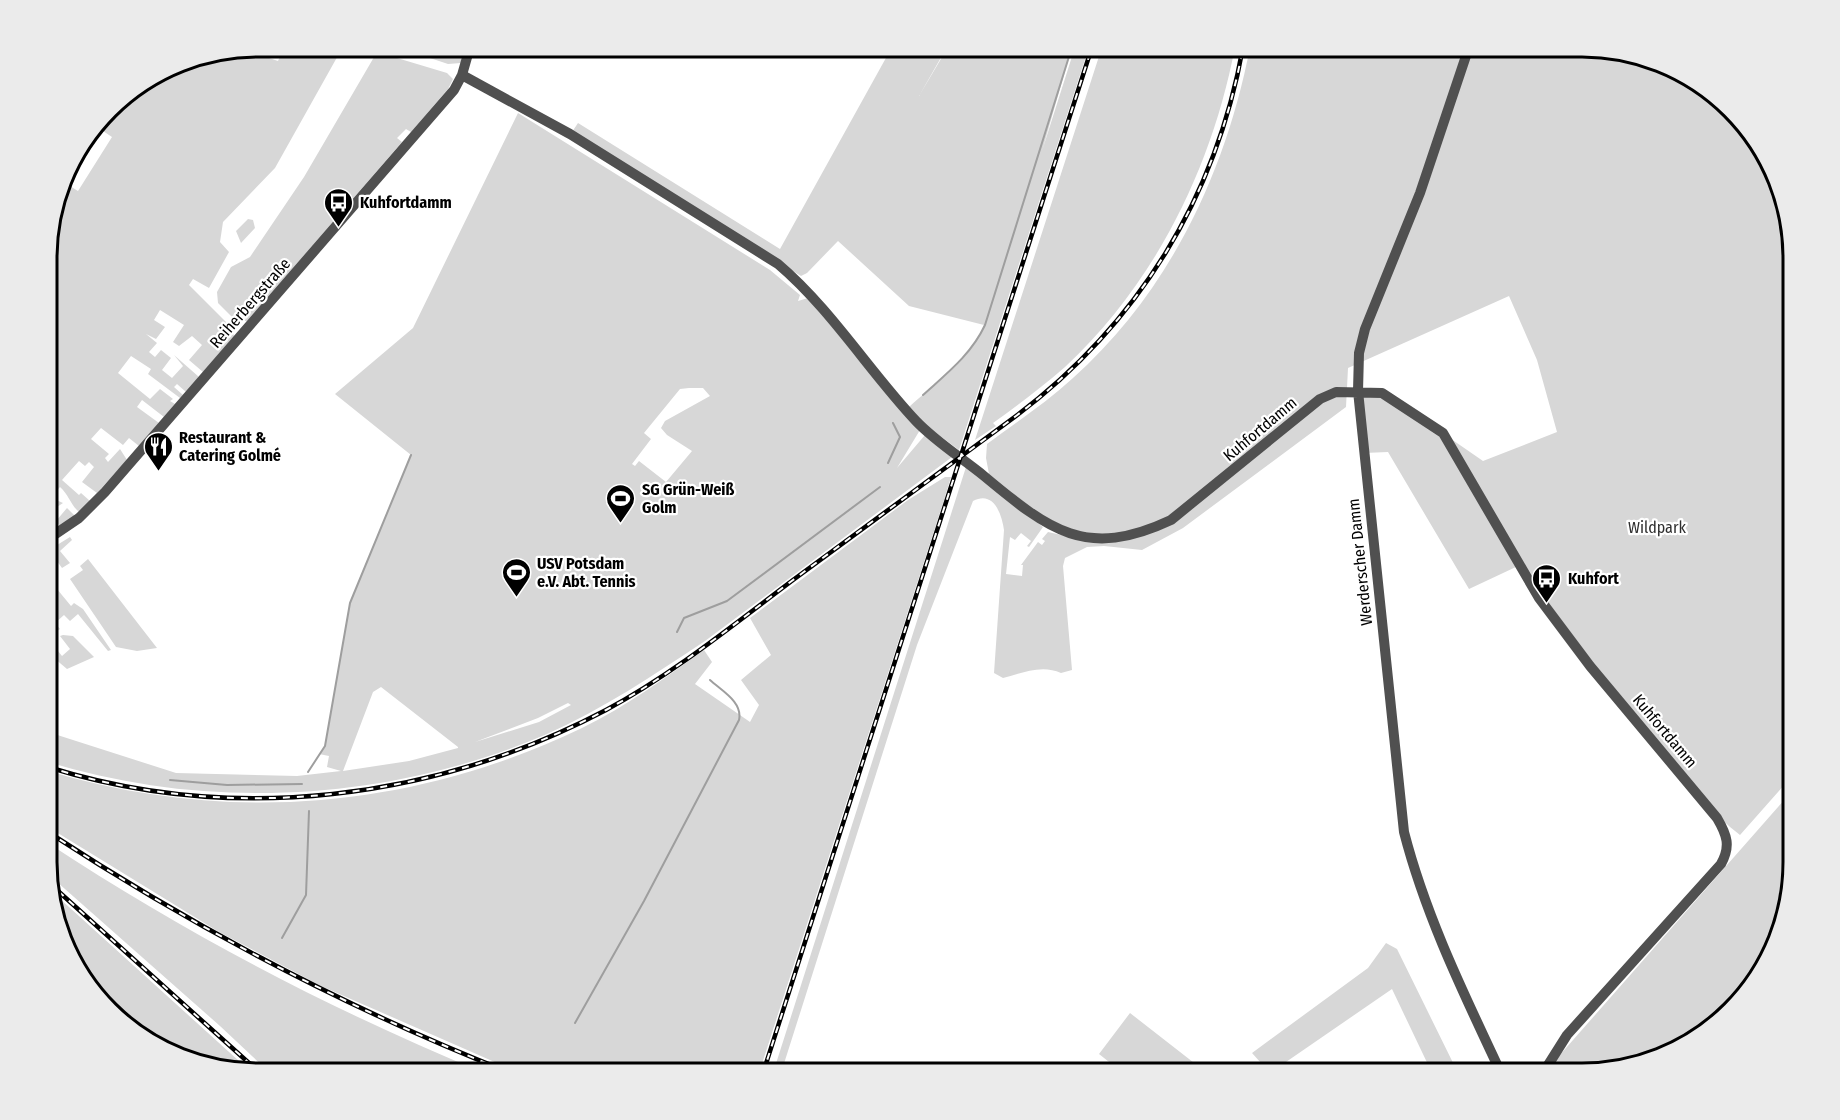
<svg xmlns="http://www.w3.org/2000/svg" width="1840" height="1120" font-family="'Fira Sans Condensed',sans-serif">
	<rect width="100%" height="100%" fill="#fff"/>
	<path fill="#d7d7d7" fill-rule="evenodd" d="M256,47L254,53L278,61L284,47H340V52L275,168L223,222L220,242L229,252L209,288L193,279L189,285L231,327L234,336L203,372L189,360L202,345L192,336L179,346L173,342L184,325L160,310L154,320L165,327L156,339L146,334L157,343L149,352L155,357L161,350L171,358L162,370L172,378L183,366L174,355L199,377L186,392L177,384L174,387L183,395L180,398L148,374L151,369L131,356L118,373L150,399L160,389L173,399L170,401L175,404L164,417L142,400L137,407L159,423L139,446L129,438L123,445L101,428L91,439L109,454L105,458L108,462L120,449L127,460L97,493L82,482L94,467L89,462L85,466L79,461L62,480L79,495L81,493L90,501L79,512C70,504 69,495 60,487L54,494V499L63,503L48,513V231L63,182L78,191L112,137L97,127L118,99L178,62Z
		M420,47H467L461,63L448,64L430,58V55L418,51Z
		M892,47H947L919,96L948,47H1072L1042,151L1075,47H1089L959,450L927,426L909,407C935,383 972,359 984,325L909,306L838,241L807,273L801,276L572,132L578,123L780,249Z
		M1102,47H1235C1212,167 1156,282 1065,367C1042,387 1018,405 993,423L996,426L975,440Z
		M1250,47H1582L1688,75L1765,152L1793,244V775L1740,835C1710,812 1686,780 1662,751C1611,690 1564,630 1518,566L1469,589L1388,452L1364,453L1358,391L1402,405L1483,461L1557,432L1537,360L1509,296L1348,368L1346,407L1183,528L1142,550L1104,546L1087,547L1065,558L1063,566L1072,670L1061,673C1042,664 1022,673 1003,678L994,673L1004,530C1002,515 994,490 973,501L917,645L781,1073H773L966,467L1043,527L1029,547L1027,546L1031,541L1021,533L1015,540L1010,537L1006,574L1022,576L1023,565H1021L1038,542L1042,545L1045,541L1042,539L1048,532L1088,541L1107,535L1072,530L1039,514L989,474L986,458L987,444C1015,423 1046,403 1073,378C1169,292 1226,172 1250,47Z
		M377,52L447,73L453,79L448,89L411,132L406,129L397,138L402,142L247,321H236L218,303L217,292L231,267L250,257L304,177Z
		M518,113L770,270L800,295L798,301L808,298L920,430L897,468L925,435L952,457L705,641C654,675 603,709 547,734C391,801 211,812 48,762V732L176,773L297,776L341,771L327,767L329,756L319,754L325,746L347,618L350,603L411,455L335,394L413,328ZM689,388H703L710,396L665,421L661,428L667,435L692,451L666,482L639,461L635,466L632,464L651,439L644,433L680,389ZM381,687L458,747V748L409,761L343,771L373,692ZM568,703L571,705L539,722L475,742L538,718Z
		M248,219L253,220L255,228L241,243L236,231Z
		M945,477H951L944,500L759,1073H520L321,986L219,932L48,827V771C228,825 413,809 582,728C625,707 665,678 704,650L712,662L695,684L750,722L759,705L741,680L771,655L750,618L908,500Z
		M67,508L75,516L60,526L56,521Z
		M70,537L72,540L60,551L70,563L62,568L49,550Z
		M88,559L157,648L137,651L116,647L70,579L83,570L80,566Z
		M48,589L52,593L57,589L71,606L74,603L83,609L111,650L108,651L78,614L70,621L64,615L55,623L60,629L48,638Z
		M63,635L73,636L94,657L67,669L54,658L48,647L54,641L56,644L54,646L62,656L70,649L60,636Z
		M1793,790V875L1765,968L1688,1045L1595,1073H1544Z
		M48,843C186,934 332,1010 484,1073H270L220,1026L48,874Z
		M48,888L250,1071L152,1045L82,979Z
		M1386,943L1397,949L1458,1073H1432L1392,989L1270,1073L1252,1053L1368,968Z
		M1130,1013L1207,1073H1123L1099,1054Z"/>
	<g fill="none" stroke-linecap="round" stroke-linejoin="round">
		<path stroke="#9e9e9e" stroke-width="2" d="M923,395C946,374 971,355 985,325L1072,47
			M888,463L900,437L893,423
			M677,632L684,618L727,601L880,487
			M308,772L325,746L350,603L411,455
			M170,780L227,785L302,784
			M282,938L306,895L309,811
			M575,1023L644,901L739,720C743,702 722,691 710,680
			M207,1060L208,1058"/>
		<path stroke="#505050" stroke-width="10" d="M1469,47L1420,193L1365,329L1359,353L1358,391L1404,832C1426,917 1464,994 1501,1073
			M462,75L570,134L778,264C831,309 869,371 916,421C936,442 962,458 984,476C1049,530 1086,560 1171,520L1320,399L1336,392L1382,393L1443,433L1539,598L1590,666L1717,818C1727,835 1731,846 1721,864L1567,1035L1543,1073
			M48,539L79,518L105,492L454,90L462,75L470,47"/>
		<defs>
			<path id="rail" d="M48,767C234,825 435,800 606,710C673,674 733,625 793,580C867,525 942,471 1016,416C1138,324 1216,198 1243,47
				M48,832C195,928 348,1009 511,1073
				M48,882L260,1073
				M763,1073L1092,47"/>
		</defs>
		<use href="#rail" stroke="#000" stroke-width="4.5"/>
		<use href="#rail" stroke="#fff" stroke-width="2" stroke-dasharray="7" stroke-linecap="butt"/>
	</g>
	<defs>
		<symbol id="bus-pin" viewBox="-11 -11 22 30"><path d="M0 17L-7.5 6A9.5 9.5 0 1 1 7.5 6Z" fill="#000" stroke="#fff"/><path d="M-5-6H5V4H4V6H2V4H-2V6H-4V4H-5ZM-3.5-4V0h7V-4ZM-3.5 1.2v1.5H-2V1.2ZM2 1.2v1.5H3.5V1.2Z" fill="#fff"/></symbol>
		<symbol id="restaurant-pin" viewBox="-11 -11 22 30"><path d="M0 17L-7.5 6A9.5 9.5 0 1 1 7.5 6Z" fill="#000" stroke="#fff"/><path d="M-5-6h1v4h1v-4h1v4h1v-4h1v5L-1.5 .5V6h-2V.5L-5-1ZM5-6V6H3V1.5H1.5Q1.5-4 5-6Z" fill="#fff"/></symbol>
		<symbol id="stadium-pin" viewBox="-11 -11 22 30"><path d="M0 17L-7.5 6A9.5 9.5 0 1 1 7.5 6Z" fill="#000" stroke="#fff"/><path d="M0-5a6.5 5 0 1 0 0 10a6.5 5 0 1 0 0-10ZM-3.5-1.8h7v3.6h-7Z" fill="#fff"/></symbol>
	</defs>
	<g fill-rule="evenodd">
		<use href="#bus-pin" x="322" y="186" width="33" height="45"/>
		<use href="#restaurant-pin" x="142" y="430" width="33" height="45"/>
		<use href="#stadium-pin" x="604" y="482" width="33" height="45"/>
		<use href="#stadium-pin" x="500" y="556" width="33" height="45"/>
		<use href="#bus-pin" x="1530" y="562" width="33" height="45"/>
	</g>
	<g text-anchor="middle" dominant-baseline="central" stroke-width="4.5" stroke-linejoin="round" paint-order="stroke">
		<g font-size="16" font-weight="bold" fill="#000" stroke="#fff" text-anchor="start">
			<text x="360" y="202">Kuhfortdamm</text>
			<text x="179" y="437">Restaurant &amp;<tspan x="179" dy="18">Catering Golmé</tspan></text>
			<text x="642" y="489">SG Grün-Weiß<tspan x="642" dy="18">Golm</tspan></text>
			<text x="537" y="563">USV Potsdam<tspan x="537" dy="18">e.V. Abt. Tennis</tspan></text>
			<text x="1568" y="578">Kuhfort</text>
		</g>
		<g font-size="16" fill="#000" stroke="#fff">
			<text transform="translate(250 303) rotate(-49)">Reiherbergstraße</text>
			<text transform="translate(1260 429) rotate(-40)">Kuhfortdamm</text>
			<text transform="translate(1360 562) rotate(-96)">Werderscher Damm</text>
			<text transform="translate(1665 731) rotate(50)">Kuhfortdamm</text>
		</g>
		<g font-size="16" fill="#2e2e2e" stroke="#fff">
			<text x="1657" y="527">Wildpark</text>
		</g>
	</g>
	<path d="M0 0H1840V1120H0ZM258 57H1582A201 201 0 0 1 1783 258V862A201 201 0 0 1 1582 1063H258A201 201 0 0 1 57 862V258A201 201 0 0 1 258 57Z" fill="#ebebeb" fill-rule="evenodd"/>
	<path fill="none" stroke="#000" stroke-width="3" d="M258 57H1582A201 201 0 0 1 1783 258V862A201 201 0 0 1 1582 1063H258A201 201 0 0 1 57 862V258A201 201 0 0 1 258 57Z"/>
</svg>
